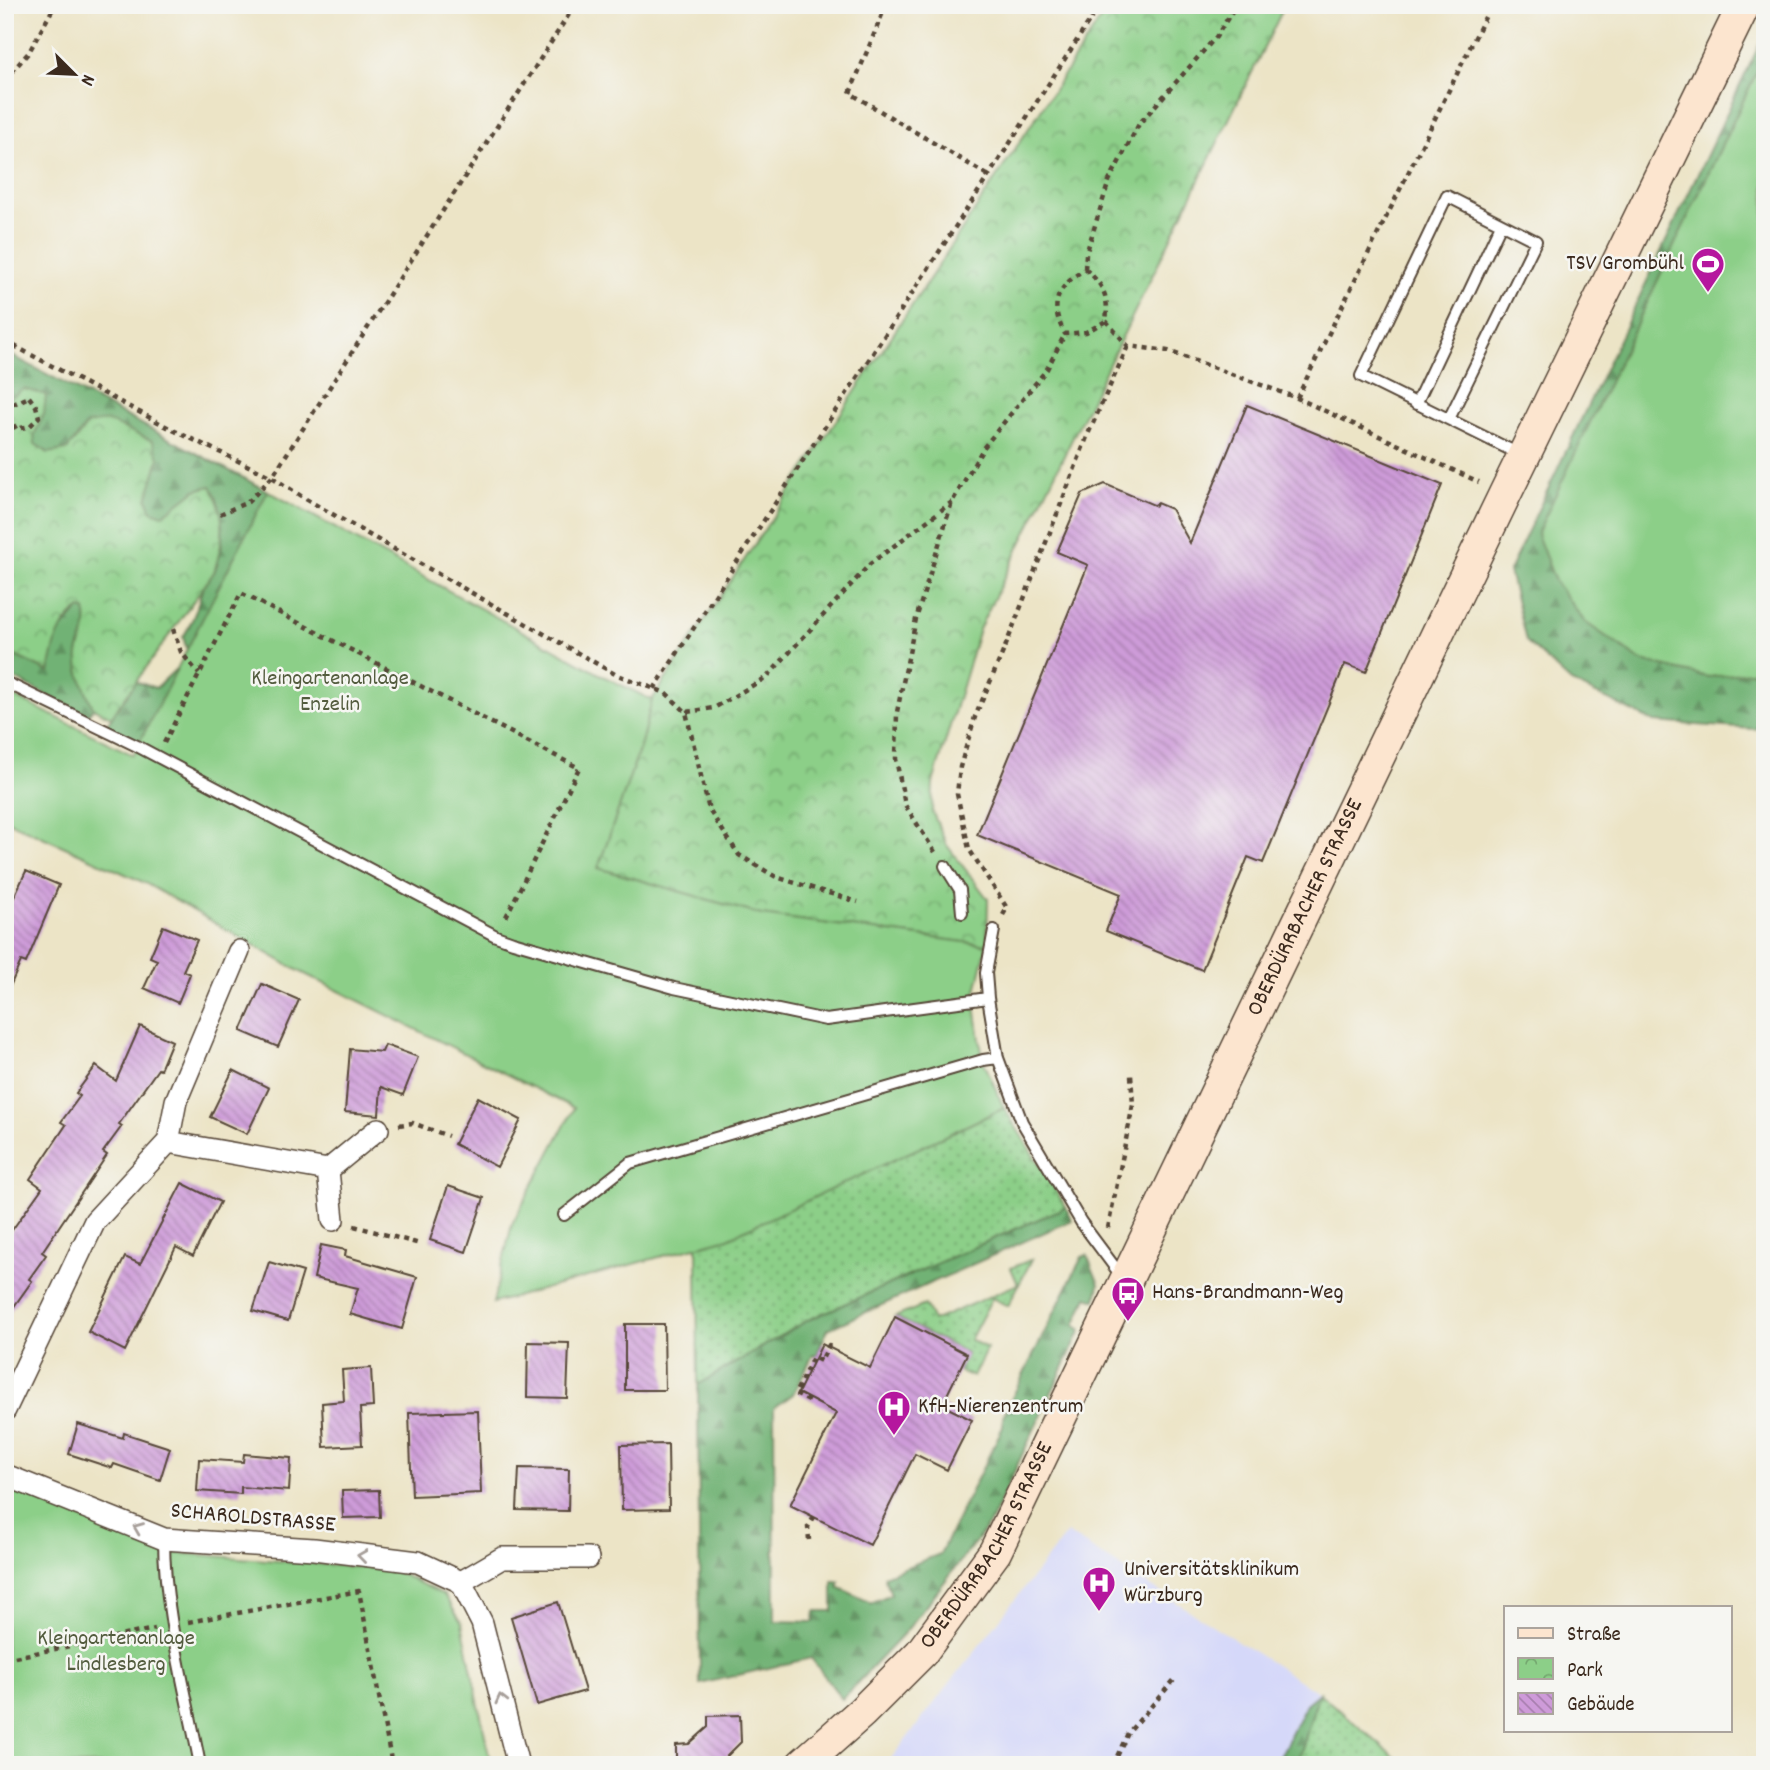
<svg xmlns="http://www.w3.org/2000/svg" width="1770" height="1770" font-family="Dekko,sans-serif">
	<defs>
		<pattern id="grass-dots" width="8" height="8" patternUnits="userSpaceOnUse" patternTransform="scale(1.75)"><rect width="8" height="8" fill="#8ccf88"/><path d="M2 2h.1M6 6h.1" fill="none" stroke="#74a86f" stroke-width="1.8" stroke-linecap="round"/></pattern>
		<pattern id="forest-firs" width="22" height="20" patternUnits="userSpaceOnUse" patternTransform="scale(1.75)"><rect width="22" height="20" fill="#71b274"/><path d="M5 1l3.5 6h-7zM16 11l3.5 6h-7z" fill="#5e915f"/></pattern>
		<pattern id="park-crowns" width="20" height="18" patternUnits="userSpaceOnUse" patternTransform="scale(1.75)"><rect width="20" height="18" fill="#8ccf88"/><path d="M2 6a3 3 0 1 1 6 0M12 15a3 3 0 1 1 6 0" fill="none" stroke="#74a86f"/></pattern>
		<pattern id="building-back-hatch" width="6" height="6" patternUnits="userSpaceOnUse" patternTransform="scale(1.75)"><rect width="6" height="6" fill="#ce9bd9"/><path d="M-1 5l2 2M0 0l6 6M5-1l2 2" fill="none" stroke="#a87faf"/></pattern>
	</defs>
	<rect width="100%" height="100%" fill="#f6f6f2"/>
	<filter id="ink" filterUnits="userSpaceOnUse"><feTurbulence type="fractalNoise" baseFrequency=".0143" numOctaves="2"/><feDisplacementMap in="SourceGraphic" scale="14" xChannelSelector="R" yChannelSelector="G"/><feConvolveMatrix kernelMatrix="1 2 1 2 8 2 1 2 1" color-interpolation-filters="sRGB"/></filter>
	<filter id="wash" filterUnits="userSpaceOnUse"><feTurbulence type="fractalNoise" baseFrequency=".00686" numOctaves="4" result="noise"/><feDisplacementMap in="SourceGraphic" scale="28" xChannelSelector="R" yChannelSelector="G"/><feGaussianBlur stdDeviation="1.57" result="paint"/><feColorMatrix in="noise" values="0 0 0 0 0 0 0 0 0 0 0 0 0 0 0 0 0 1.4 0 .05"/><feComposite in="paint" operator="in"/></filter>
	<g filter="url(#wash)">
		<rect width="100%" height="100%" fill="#ece4c6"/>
		<path fill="#d5d8f9" d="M1067,1533L1319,1693L1297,1765H886Z"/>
		<path fill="url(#grass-dots)" stroke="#647c53" stroke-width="2" d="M1004,1108L1066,1207L808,1320L698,1385L697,1246L728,1237Z
			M1032,1259L1008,1306L992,1298L970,1340L987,1348L973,1377L959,1371L967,1353L895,1317L925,1305L933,1321L1018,1284L1011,1268Z
			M1319,1693L1404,1765H1297Z"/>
		<path fill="url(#forest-firs)" stroke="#566e49" stroke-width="2" d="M1765,33V55L1537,534L1555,581L1585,622L1642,661L1709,677L1765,670V727L1754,729L1654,722L1571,682L1526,641L1509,571Z
			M5,352L268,491L187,650L183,637C193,622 196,610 201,593C203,584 211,578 215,570C226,542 225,512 211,486L196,490L163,516L152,511L147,499L159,458L88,424L67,450L49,453L35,444L34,435L44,414L5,401Z
			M79,609L85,610C90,626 81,639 78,654C76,672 87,692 93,708L87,716L5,674V651L49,672L56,636Z
			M179,666L140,742L106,725L136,682L156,688Z
			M1066,1207L1072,1220L828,1329L816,1356L813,1355L793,1394L774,1408L775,1621L814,1622L815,1611H833V1582H840L838,1587L871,1603L891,1594L884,1576L940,1554L1003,1427V1416L1082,1257L1087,1255L1099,1284L1096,1300L1087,1297L1075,1325L1081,1330L990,1523L907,1630L842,1699L811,1658L700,1684L698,1385L808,1320Z
			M1319,1693L1297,1765H1276L1306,1704Z"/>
		<path fill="url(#park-crowns)" stroke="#647c53" stroke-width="2" d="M1110,5H1285L979,629L933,783L932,811L946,844L988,899L987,945L761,915L598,868L640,747L652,700Z
			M24,389L46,395L44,414L34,435L35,444L48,453L67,450L88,424L107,421L153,441L159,458L147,499L152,511L163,515L196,490L211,486C227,515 224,541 214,572L111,717L93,708C87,692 76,672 78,654C81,639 90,626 85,610L79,609C57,625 54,647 49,672L5,651V401Z"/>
		<path fill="#8ccf88" stroke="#647c53" stroke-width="2" d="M1765,55V670L1709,677L1642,661L1585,622L1555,581L1537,534Z
			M268,491L605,677L652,700L640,747L598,868L761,915L987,945L974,999L983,1060L1004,1108L728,1238L493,1303L512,1224L574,1108L299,971L143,882L5,820V692L133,755Z
			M11,1488L164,1552L393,1570L444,1595L462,1623L491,1765H5V1501Z"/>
		<g id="blocks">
			<path fill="url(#building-back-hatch)" d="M1247,405L1442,485L1366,672L1345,664L1263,863L1248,857L1202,970L1106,931L1121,894L977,835L1088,565L1057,552L1082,494L1105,484L1156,506L1157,503L1171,509L1190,543Z
				M26,871L59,885L26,963L21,961L5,998V917Z
				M163,926L197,940L183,971L190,974L178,1003L144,988L157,960L150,957Z
				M262,984L299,1000L278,1047L241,1031Z
				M140,1026L172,1041L160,1070L158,1069L119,1124L122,1126L103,1152L107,1155L42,1252L46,1255L29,1279L32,1281L5,1319V1240L42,1188L30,1179L66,1125L61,1122L80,1096L76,1093L96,1066L116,1081Z
				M385,1045L418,1057L403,1095L381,1087L379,1115L345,1112L350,1049L382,1052Z
				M233,1070L269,1088L247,1134L210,1117Z
				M478,1097L521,1120L497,1167L454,1144Z
				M182,1183L220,1202L193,1256L176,1247L125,1351L88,1332L125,1257L140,1264Z
				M448,1186L484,1198L466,1252L430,1240Z
				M321,1245L346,1250L345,1256L417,1277L402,1329L350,1314L358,1288L314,1278Z
				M269,1262L303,1272L288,1321L253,1311Z
				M895,1317L967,1354L942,1405L972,1420L947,1470L915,1454L870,1545L790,1505L836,1413L798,1393L822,1344L870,1368Z
				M625,1324H664L665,1390H625Z
				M528,1342L569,1343L567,1398L527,1397Z
				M371,1368L373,1407L360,1408L362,1445L324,1447L322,1403L344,1401L342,1370Z
				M478,1411L481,1493L412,1496L409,1413Z
				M78,1424L123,1438L124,1433L170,1448L160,1480L114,1464L112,1468L69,1454Z
				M668,1444L669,1509L622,1510L621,1445Z
				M244,1454L291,1458L289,1491L241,1487V1494L197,1491L199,1459L243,1462Z
				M519,1468L569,1469L568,1511L517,1510Z
				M379,1490L380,1517L343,1518L342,1491Z
				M558,1602L585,1691L537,1705L511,1617Z
				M740,1715L741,1742L718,1765H676V1745L689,1744L708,1727V1716Z"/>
		</g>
	</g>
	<g filter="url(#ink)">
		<use href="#blocks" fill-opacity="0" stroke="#564637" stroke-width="2"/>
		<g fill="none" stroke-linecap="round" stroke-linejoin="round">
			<defs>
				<path id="lane" d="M1416,404L1501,224
					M1449,419L1536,241L1447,196L1361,376L1521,455
					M5,682L137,746L496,936L513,942L674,988L826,1020L988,998
					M945,866L960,890L962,913
					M994,930L986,973L988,998L998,1058L1022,1122L1081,1222L1122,1277
					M564,1215L630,1163L983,1060L998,1058
					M164,1539C164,1613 186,1692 200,1765"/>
				<path id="street" d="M168,1142L328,1170L378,1129
					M328,1170L333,1220
					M5,1410L95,1221L168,1142L176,1101L239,951
					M5,1475L164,1539L314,1549L418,1562L461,1582L482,1623L518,1765
					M461,1582L502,1558H588"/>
				<g id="secondary">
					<path id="s1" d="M802,1765L862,1712L921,1653L995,1552L1505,494L1744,5"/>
				</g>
			</defs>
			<use href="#lane" stroke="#564637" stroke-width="14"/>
			<use href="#street" stroke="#564637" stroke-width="24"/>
			<use href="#secondary" stroke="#564637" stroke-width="35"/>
			<path stroke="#564637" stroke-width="4.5" stroke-dasharray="5 5" stroke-linecap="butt" d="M886,5L850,93L989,176
				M5,16L13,5
				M5,80L29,52L55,5
				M1085,269L1086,254L1109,181L1139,124L1216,37L1236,5
				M1085,269C1104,285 1109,297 1106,321L1086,332L1065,334C1048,304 1057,287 1085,269Z
				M1106,321L1128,346L1168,351L1297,398L1479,482
				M5,341L175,431L272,477L304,498L615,674L666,693L686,712L709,810L739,855L776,877L858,902
				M29,397L36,406L39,417L30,426L16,429L6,411L9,406Z
				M1297,398L1491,5
				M220,514L248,502L272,477L575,5
				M173,629L181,652L199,674
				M654,689L1100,5
				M687,712L714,708L767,677L870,564L952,502
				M164,743L241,593L579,768L504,921
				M935,852L905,805L896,759L897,712L916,619L952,502L984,447L1047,369L1065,334
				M1003,915L1007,908L969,849L957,794L960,767L975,717L1006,645L1089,432L1128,346
				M399,1125L413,1123L448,1136
				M354,1226L420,1244
				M1108,1228L1133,1105L1131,1075
				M809,1401L795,1394L813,1357L821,1361L829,1345L834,1347
				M809,1540L808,1527L814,1517
				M188,1622L359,1591L392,1765
				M5,1659L155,1629
				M5,1741L10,1765
				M1113,1765L1128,1733L1175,1679"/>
			<use href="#lane" stroke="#fff" stroke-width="10"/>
			<use href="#street" stroke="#fff" stroke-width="21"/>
			<use href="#secondary" stroke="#fce5cf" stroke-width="32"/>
		</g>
		<defs><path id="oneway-chevron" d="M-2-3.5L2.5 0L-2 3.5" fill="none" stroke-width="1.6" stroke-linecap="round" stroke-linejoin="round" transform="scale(1.75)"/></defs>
		<g stroke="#a79f9a">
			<use href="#oneway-chevron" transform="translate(138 1528) rotate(-158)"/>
			<use href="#oneway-chevron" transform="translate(362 1556) rotate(-172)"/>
			<use href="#oneway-chevron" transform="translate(501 1699) rotate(-104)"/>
		</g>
	</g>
	<defs>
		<symbol id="stadium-pin" viewBox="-11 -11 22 30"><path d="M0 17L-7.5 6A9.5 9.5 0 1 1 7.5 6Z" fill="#b5179e" stroke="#f6f6f2"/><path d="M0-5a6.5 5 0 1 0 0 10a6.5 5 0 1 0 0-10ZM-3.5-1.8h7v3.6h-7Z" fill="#fff"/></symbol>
		<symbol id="bus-pin" viewBox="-11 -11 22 30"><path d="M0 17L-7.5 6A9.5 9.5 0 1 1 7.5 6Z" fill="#b5179e" stroke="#f6f6f2"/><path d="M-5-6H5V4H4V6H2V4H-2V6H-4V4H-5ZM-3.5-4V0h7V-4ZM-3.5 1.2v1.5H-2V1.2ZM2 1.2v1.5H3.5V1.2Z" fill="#fff"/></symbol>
		<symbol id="hospital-pin" viewBox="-11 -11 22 30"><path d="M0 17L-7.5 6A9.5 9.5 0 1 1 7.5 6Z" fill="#b5179e" stroke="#f6f6f2"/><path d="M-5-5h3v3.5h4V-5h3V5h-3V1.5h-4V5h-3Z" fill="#fff"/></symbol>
	</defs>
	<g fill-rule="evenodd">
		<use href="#stadium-pin" x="1689" y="245" width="38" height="52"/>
		<use href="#bus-pin" x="1109" y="1274" width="38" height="52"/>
		<use href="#hospital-pin" x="875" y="1388" width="38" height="52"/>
		<use href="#hospital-pin" x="1080" y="1564" width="38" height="52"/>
	</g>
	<g text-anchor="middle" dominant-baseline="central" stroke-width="5" stroke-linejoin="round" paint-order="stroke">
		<g font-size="23" fill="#3b2a1e" stroke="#f6f6f2" text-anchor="start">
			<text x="1684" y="264" text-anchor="end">TSV Grombühl</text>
			<text x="1152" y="1293">Hans-Brandmann-Weg</text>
			<text x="918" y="1407">KfH-Nierenzentrum</text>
			<text x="1124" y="1570">Universitätsklinikum<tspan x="1124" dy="26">Würzburg</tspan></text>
		</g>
		<g font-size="23" fill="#535c3e" stroke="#f6f6f2">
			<text x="330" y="679">Kleingartenanlage<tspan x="330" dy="26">Enzelin</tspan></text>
			<text x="116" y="1639">Kleingartenanlage<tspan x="116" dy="26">Lindlesberg</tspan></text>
		</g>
		<g font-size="23" fill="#3b2a1e" stroke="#f6f6f2">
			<text stroke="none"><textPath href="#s1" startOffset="1004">OBERDÜRRBACHER STRASSE</textPath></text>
			<text transform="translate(253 1519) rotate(5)">SCHAROLDSTRASSE</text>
			<text stroke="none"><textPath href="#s1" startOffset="290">OBERDÜRRBACHER STRASSE</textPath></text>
		</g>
	</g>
	<rect width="1770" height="1770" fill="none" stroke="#f6f6f2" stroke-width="28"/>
	<rect x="1504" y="1606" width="228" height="126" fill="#f6f6f2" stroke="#aba49d" stroke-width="2"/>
	<rect x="1518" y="1628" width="35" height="10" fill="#fce5cf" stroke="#aba49d" stroke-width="2"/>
	<text x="1567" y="1640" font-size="21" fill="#3b2a1e">Straße</text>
	<rect x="1518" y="1658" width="35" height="21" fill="url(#park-crowns)" stroke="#aba49d" stroke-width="2"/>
	<text x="1567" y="1676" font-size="21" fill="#3b2a1e">Park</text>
	<rect x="1518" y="1693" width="35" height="21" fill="url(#building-back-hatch)" stroke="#aba49d" stroke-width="2"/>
	<text x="1567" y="1710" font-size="21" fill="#3b2a1e">Gebäude</text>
	<g transform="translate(74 74) rotate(114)" stroke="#f6f6f2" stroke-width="5" paint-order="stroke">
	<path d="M0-5L12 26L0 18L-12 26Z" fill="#3b2a1e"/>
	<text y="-10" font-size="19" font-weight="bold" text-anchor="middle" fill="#3b2a1e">N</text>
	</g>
</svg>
